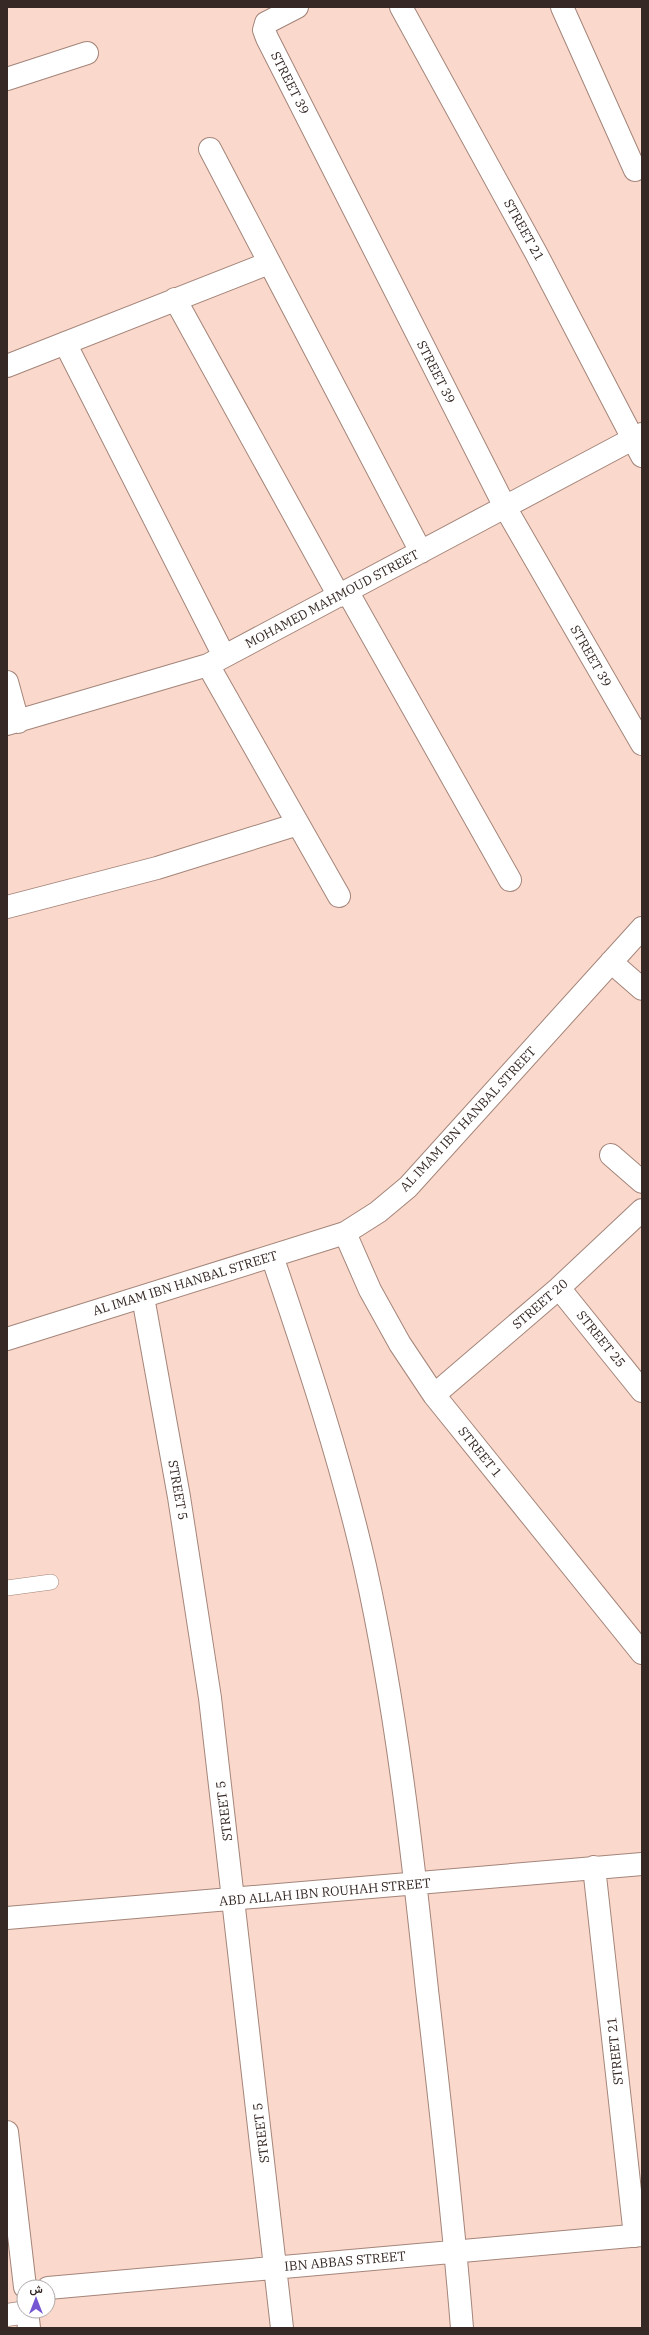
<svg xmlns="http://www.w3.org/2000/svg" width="649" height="2335" font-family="'IBM Plex Serif',Vazirmatn,serif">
	<rect width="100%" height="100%" fill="#fad8cb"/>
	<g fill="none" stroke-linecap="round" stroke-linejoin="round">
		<defs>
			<path id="service" d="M7,1588L51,1582"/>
			<path id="minor" d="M297,7L266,23L264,30L267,38L505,507L642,744
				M401,7L536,253L642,456
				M562,7L635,170
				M7,79L87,53
				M210,149L421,552
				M175,299L339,596
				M65,343L224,656
				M7,366L269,263
				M347,591L510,880
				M208,665L339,896
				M7,682L18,722
				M7,724L208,665L642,434
				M7,907L157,868L298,824
				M611,962L642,989
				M611,1155L642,1182
				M345,1233L370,1290L400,1344L434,1395L642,1653
				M272,1256C307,1359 341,1461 365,1566C396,1706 412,1848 427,1990C440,2102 453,2215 462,2328
				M559,1288L642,1391
				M143,1297L179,1497L210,1698L282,2328
				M7,1339L345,1233L378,1212L408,1187L642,928
				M434,1395L559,1288L642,1210
				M594,1867L635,2236
				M7,1918L642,1864
				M48,2288L642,2235
				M7,2315L27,2312"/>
			<path id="tertiary" d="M7,2132L25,2287
				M27,2311L29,2328"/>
		</defs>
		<use href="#service" stroke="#a4857a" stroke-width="16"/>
		<use href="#minor" stroke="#a4857a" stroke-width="24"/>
		<use href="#tertiary" stroke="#a4857a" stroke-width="24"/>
		<use href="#service" stroke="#fff" stroke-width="15"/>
		<use href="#minor" stroke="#fff" stroke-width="22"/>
		<use href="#tertiary" stroke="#fff" stroke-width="22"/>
	</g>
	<g text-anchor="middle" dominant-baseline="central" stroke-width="4" stroke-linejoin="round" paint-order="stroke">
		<g font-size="13" fill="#362925" stroke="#fff">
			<text transform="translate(290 83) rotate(63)">STREET 39</text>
			<text transform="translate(524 230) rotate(61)">STREET 21</text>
			<text transform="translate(436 372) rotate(63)">STREET 39</text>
			<text transform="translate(332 599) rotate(-28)">MOHAMED MAHMOUD STREET</text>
			<text transform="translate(591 656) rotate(60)">STREET 39</text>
			<text transform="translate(468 1119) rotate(-47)">AL IMAM IBN HANBAL STREET</text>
			<text transform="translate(185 1283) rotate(-17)">AL IMAM IBN HANBAL STREET</text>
			<text transform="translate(540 1304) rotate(-41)">STREET 20</text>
			<text transform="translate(601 1339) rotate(51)">STREET 25</text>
			<text transform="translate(480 1452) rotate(51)">STREET 1</text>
			<text transform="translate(178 1490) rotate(80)">STREET 5</text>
			<text transform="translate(224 1811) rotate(-97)">STREET 5</text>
			<text transform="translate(325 1892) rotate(-5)">ABD ALLAH IBN ROUHAH STREET</text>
			<text transform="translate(615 2051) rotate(-96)">STREET 21</text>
			<text transform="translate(261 2133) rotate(-97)">STREET 5</text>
			<text transform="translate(345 2261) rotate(-5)">IBN ABBAS STREET</text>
		</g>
	</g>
	<rect width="649" height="2335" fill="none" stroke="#362925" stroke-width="16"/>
	<g transform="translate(36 2299)"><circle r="19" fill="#ffffff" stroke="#afa9a8"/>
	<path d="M0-3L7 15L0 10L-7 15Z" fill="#7457d1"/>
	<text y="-6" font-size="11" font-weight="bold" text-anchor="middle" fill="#362925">ش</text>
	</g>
</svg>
